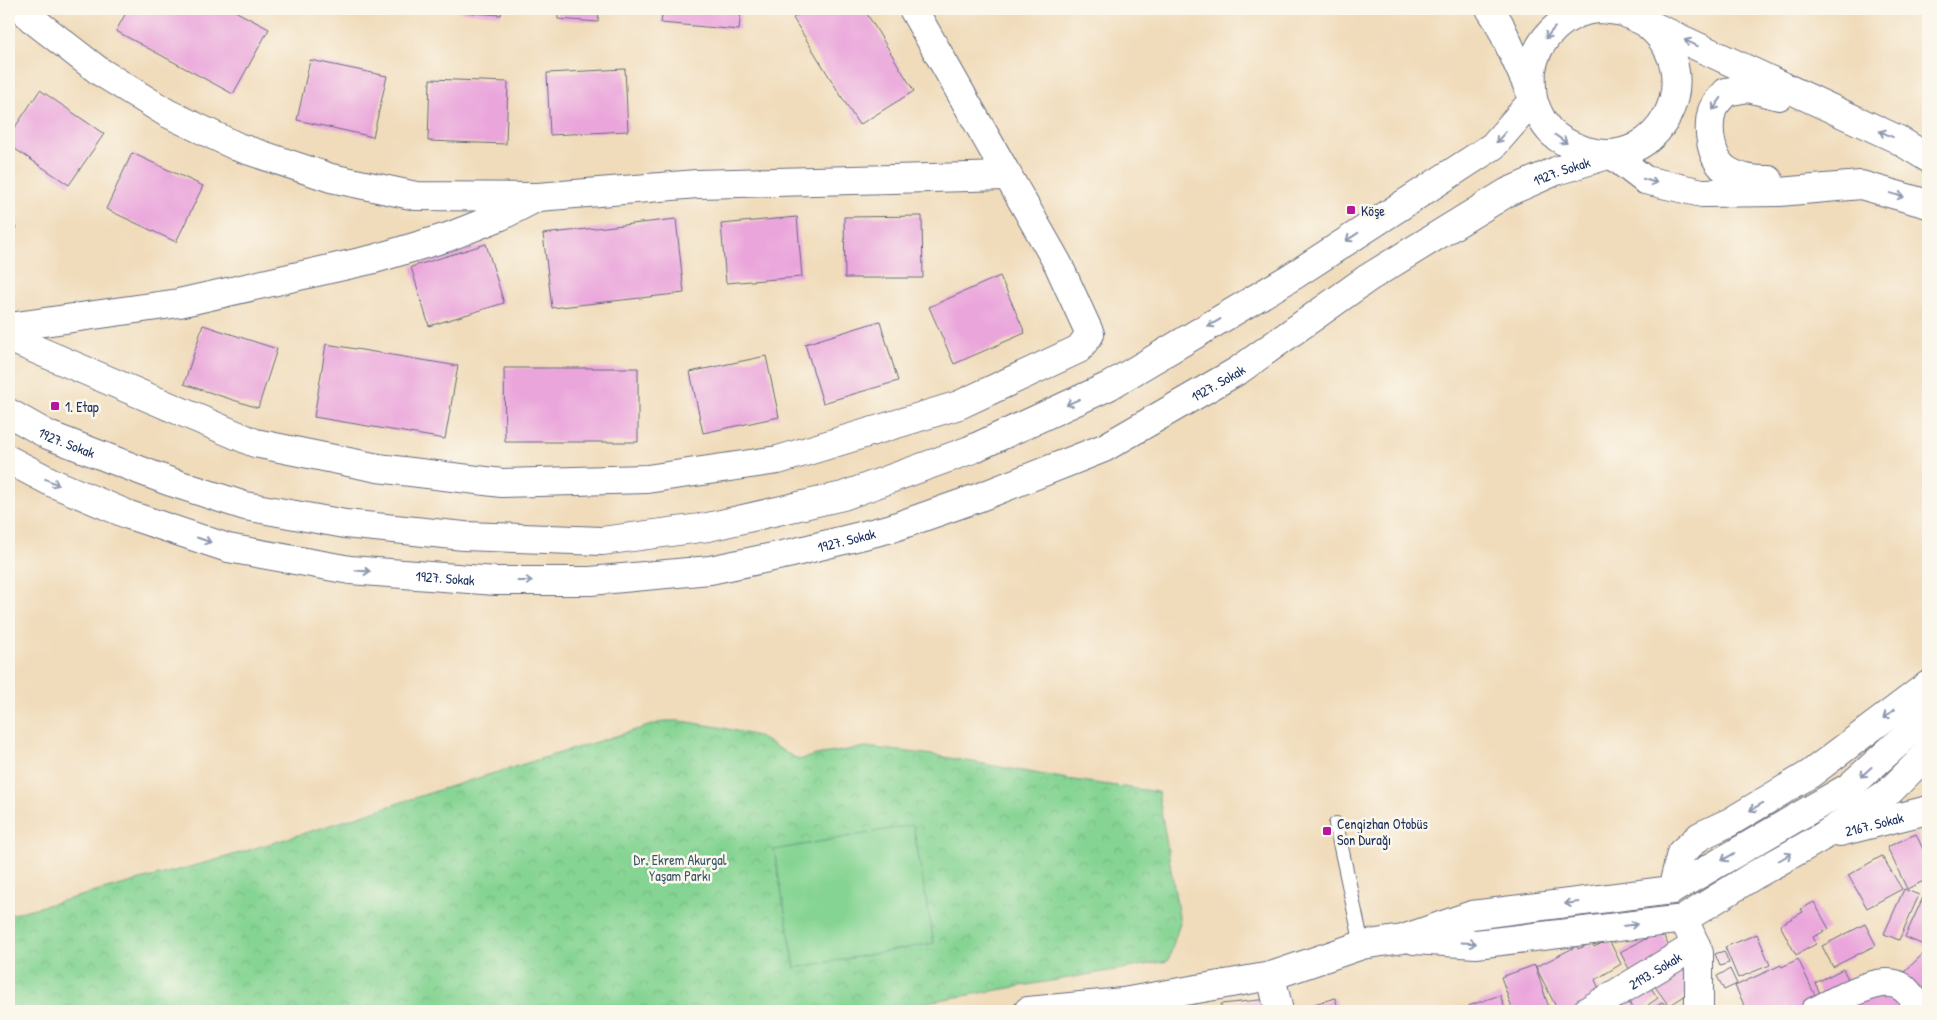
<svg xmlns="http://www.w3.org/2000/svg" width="1937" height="1020" font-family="'Patrick Hand',sans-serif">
	<defs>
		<pattern id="park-crowns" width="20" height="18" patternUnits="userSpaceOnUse" patternTransform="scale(1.25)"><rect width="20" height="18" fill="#85d493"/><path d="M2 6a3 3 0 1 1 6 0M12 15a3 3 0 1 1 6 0" fill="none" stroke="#72b681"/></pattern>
	</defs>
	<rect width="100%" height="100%" fill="#fbf7ec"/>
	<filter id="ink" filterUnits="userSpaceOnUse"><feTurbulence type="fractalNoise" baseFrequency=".02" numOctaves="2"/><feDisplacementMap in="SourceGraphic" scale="10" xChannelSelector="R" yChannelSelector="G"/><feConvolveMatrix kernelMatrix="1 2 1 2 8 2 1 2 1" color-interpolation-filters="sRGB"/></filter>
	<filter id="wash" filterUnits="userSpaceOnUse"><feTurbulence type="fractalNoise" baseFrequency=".0096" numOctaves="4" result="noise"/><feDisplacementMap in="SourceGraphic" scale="20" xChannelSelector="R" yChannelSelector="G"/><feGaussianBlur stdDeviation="1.12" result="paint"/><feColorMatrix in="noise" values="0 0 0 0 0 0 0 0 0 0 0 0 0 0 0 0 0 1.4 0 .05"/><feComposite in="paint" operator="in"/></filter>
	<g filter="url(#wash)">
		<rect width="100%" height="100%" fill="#f0dbba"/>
		<path fill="url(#park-crowns)" stroke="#508278" d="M665,721H681L719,727L757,736L799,760L816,755L866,747L933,755L1067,779L1158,792L1180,923L1168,961L875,1011H9V915L223,858L347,820L442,789Z"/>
		<path fill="#85d493" stroke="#508278" d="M913,825L934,943L795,968L774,850Z"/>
		<g id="blocks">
			<path fill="#eaa6db" d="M128,9H231L269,29L233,94L116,31Z
				M461,9H502L501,15L460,12Z
				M545,9H599L598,22L558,19V11L545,10Z
				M663,9H741L739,30L661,23Z
				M808,9H864L914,91L859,125L793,18Z
				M310,60L387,76L373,137L297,120Z
				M625,69L628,131L550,135L547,73Z
				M430,79L508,82L506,144L428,141Z
				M40,90L104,134L69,185L9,145V136Z
				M132,153L203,186L176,242L106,209Z
				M922,216L923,278H845L844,217Z
				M797,217L802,277L726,283L721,224Z
				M676,219L684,293L552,308L543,234Z
				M9,223L16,227L9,240Z
				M486,244L504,303L429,326L411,267Z
				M1000,276L1025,333L954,364L929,307Z
				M880,321L898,381L823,403L805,344Z
				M203,325L277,349L258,408L184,384Z
				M326,344L458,366L445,439L314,417Z
				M766,356L779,417L703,433L690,372Z
				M504,368H638V442H505Z
				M1916,834L1928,860V879L1907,889L1887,847Z
				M1882,856L1902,889L1867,908L1848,875Z
				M1904,889L1919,895L1899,940L1884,934Z
				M1924,895L1928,897V942L1926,946L1905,937Z
				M1814,902L1829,929L1813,937L1816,944L1796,955L1780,925L1803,912L1801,909Z
				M1865,924L1876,945L1833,967L1822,946Z
				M1661,931L1673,954L1633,976L1620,952Z
				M1757,934L1770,965L1738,978L1725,947Z
				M1609,940L1621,964L1595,980L1603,997L1575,1011H1558L1536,967L1577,946L1578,949L1592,943L1594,947Z
				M1724,951L1729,963L1720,966L1715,954Z
				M1924,953L1928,958V1005L1900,976Z
				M1798,959L1820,1006L1809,1011H1790L1787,1006L1775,1011H1747L1735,986L1781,965L1782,967Z
				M1681,960L1690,972L1695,989L1669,1006L1651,981Z
				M1535,965L1550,1011H1513L1501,977Z
				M1730,969L1737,984L1724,990L1717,976Z
				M1843,969L1851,985L1823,999L1815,983Z
				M1644,978L1658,998L1648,1005L1651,1010L1663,1002L1669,1011H1635L1624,992Z
				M1885,984L1904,1011H1846Z
				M1622,994L1634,1011H1597Z
				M1500,995L1506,1011H1470L1468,1006Z
				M1335,998L1339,1011H1290Z
				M1269,999L1270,1011H1221V1004Z"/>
		</g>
	</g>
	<g filter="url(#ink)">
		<use href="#blocks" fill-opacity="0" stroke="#666b7e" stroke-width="1"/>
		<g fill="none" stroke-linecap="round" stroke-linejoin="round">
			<defs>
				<path id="lane" d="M1336,824L1362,945"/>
				<g id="street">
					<path d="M22,9L32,19L99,71L167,113L238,147L331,178L416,196L538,197L697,184L1008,176"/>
					<path d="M9,327L179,303L374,259L448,237L501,216L534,199"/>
					<path d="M9,338L255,443L378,468L502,483L647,479L778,460L959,405L1079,349L1090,334L1058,264L913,9"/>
					<path d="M1271,976L1279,1011"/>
					<path id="s1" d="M1587,1011L1696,945"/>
					<path d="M1815,1011C1835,1002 1881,972 1902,987C1910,992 1916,1003 1922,1011"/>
				</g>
				<g id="secondary">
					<path d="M1490,9L1499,23C1509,45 1519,67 1529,89C1535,105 1540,121 1552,133C1562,142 1574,147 1586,151C1659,172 1708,77 1650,27"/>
					<path d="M1533,100C1532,89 1531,80 1532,69C1537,38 1567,10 1599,9C1607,9 1615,11 1623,12L1897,139L1928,158"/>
					<path d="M1611,154L1645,180L1702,193L1779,192L1861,185L1928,204"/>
					<path d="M1769,180C1754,180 1741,179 1728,171C1710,161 1707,128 1712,111C1714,104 1721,98 1726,92L1748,88L1779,96"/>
					<path id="s2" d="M9,413L48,435L168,481L245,506L345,524L464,536L602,541L708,527L843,496L970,450L1109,386L1293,276L1493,146L1533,100"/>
					<path id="s3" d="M9,460L53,483L129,515L228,548L350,570L496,581H590L710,570L792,553L892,528L980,497L1104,448L1239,370L1368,278L1508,192L1556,171L1611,154"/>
					<path id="s4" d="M1840,832L1928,810"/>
					<path d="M1672,890L1681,853L1700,836L1730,822L1810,774L1928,685"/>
					<path d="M1684,919L1699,953V1011"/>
					<path d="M1414,940L1476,944L1684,919L1753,876L1820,838L1890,791L1928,753"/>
					<path d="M1028,1011L1123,1002L1271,976L1362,945L1403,939L1472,915L1672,890L1849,787L1928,716"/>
				</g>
			</defs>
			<use href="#lane" stroke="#666b7e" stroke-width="16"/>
			<use href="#street" stroke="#666b7e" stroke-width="30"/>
			<use href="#secondary" stroke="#666b7e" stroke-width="30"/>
			<use href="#lane" stroke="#fff" stroke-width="14"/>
			<use href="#street" stroke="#fff" stroke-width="28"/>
			<use href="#secondary" stroke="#fff" stroke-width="28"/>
		</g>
		<defs><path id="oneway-shaft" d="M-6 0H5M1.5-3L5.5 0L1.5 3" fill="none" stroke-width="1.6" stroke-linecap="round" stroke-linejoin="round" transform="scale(1.25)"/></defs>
		<g stroke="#8d97ae">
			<use href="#oneway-shaft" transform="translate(1550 33) rotate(130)"/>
			<use href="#oneway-shaft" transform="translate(1691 43) rotate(-155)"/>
			<use href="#oneway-shaft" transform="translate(1717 104) rotate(125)"/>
			<use href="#oneway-shaft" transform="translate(1886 134) rotate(-156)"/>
			<use href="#oneway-shaft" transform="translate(1501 137) rotate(131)"/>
			<use href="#oneway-shaft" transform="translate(1561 139) rotate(35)"/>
			<use href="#oneway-shaft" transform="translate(1650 181) rotate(17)"/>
			<use href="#oneway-shaft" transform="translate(1897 195) rotate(16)"/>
			<use href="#oneway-shaft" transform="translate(1352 237) rotate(147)"/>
			<use href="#oneway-shaft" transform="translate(1214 323) rotate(149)"/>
			<use href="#oneway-shaft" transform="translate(1073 402) rotate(155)"/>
			<use href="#oneway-shaft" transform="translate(52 482) rotate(25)"/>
			<use href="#oneway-shaft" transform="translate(204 540) rotate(19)"/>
			<use href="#oneway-shaft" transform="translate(363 571) rotate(4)"/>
			<use href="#oneway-shaft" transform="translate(525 581)"/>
			<use href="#oneway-shaft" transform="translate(1889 714) rotate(143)"/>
			<use href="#oneway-shaft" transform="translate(1866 772) rotate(138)"/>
			<use href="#oneway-shaft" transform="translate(1756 807) rotate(149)"/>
			<use href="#oneway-shaft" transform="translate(1728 857) rotate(149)"/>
			<use href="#oneway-shaft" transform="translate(1785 857) rotate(-30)"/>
			<use href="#oneway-shaft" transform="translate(1572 903) rotate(173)"/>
			<use href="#oneway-shaft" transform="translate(1630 925) rotate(-7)"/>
			<use href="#oneway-shaft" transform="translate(1469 943) rotate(3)"/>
		</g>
	</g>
	<g fill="#b5179e" stroke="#fbf7ec" stroke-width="2">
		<rect x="1346" y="205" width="10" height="10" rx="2.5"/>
		<rect x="50" y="401" width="10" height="10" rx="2.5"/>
		<rect x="1322" y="826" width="10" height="10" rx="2.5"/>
	</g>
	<g text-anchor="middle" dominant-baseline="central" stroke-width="5" stroke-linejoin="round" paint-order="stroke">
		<g font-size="14" fill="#1b2f5e" stroke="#fbf7ec">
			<text stroke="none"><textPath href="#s3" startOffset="1671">1927. Sokak</textPath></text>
			<text stroke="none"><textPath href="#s3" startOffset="1266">1927. Sokak</textPath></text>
			<text stroke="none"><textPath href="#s2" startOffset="65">1927. Sokak</textPath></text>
			<text stroke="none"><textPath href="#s3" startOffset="861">1927. Sokak</textPath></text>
			<text stroke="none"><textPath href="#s3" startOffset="456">1927. Sokak</textPath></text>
			<text stroke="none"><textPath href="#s4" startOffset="35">2167. Sokak</textPath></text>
			<text stroke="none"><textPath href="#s1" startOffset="79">2193. Sokak</textPath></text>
		</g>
		<g font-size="14" fill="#1b2f5e" stroke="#fbf7ec" text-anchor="start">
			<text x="1361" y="210">Köşe</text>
			<text x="65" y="406">1. Etap</text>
			<text x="1337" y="823">Cengizhan Otobüs<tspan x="1337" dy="16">Son Durağı</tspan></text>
		</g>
		<g font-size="14" fill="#36586b" stroke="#fbf7ec">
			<text x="680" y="859">Dr. Ekrem Akurgal<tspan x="680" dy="16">Yaşam Parkı</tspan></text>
		</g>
	</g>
	<rect width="1937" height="1020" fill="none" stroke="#fbf7ec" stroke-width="30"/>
</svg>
